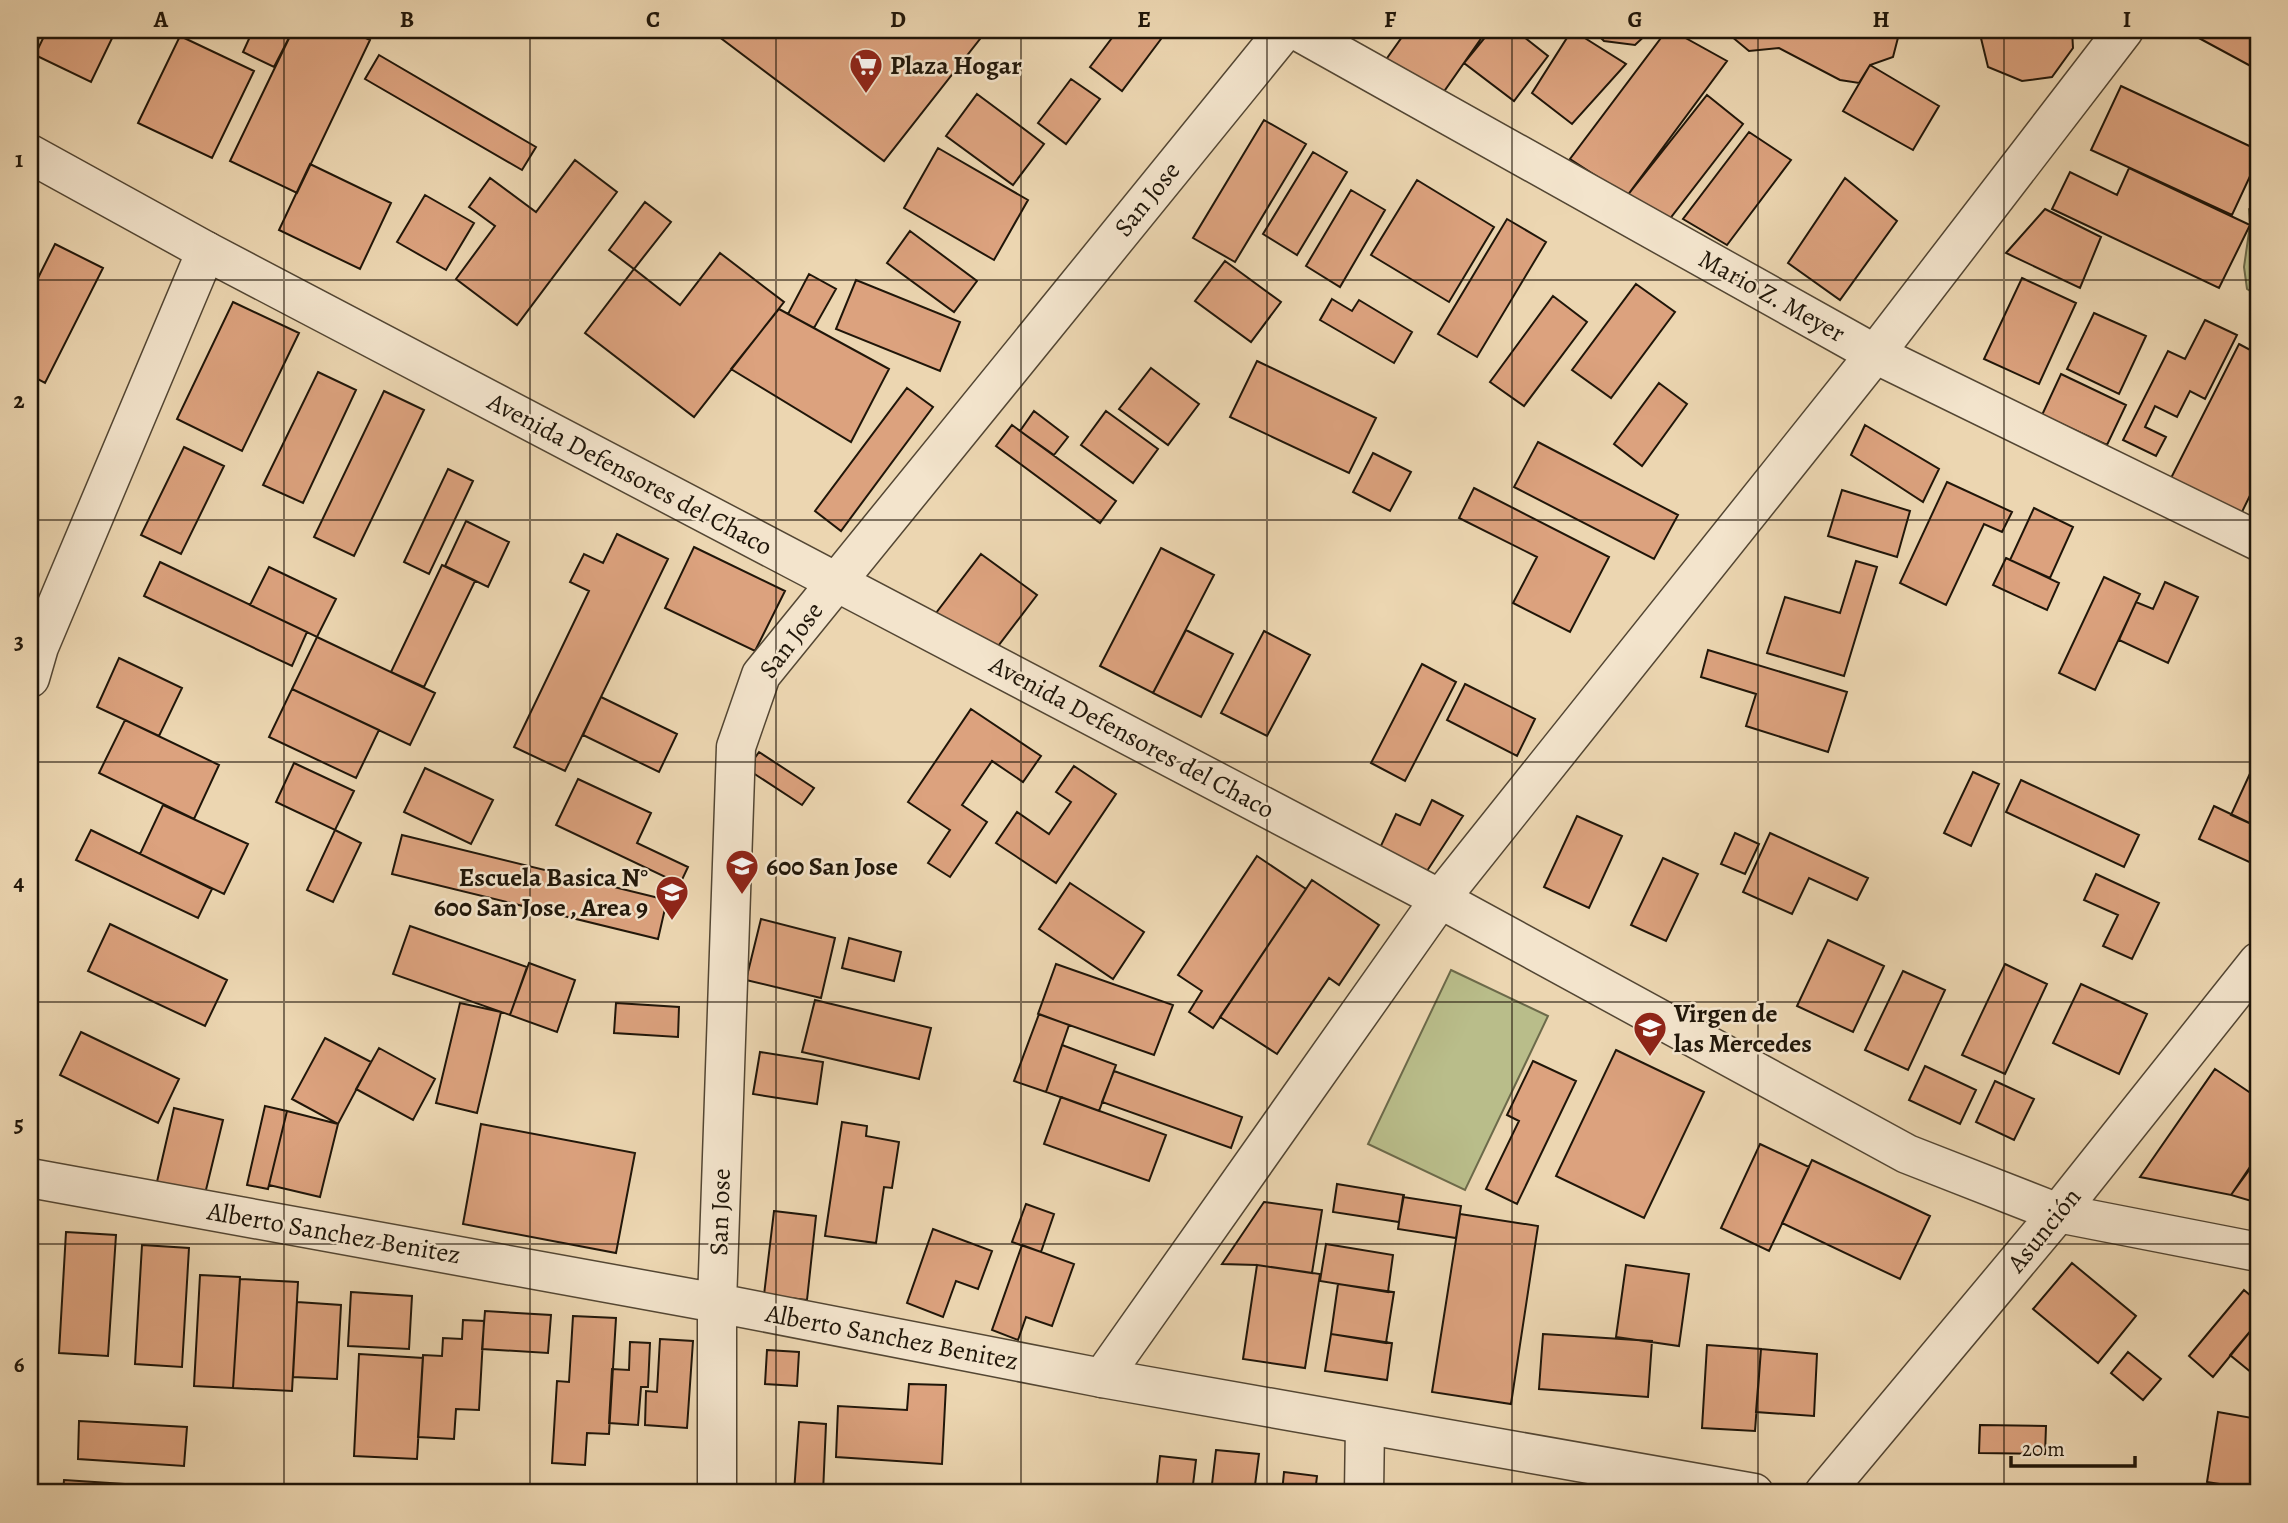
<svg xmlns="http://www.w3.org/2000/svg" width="2288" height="1523" font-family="Alegreya,serif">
	<rect width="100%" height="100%" fill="#ecd6b1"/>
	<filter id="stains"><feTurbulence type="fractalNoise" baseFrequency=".00286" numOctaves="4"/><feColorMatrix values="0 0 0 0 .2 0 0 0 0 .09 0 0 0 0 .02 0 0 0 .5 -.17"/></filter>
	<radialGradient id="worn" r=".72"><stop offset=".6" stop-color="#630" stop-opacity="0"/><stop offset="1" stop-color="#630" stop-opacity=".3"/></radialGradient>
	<path fill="#b9bd8a" stroke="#6c6a4a" stroke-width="2" d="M2258,204V296L2247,289L2244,267L2250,225L2249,209Z
		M1451,970L1548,1016L1465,1190L1368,1144Z"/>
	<path fill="#dca27e" stroke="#201609" stroke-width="2" d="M47,30H116L91,82L35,55Z
		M253,30H293L274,67L243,52Z
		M293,30H349L370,40L297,193L230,161Z
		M710,30H987L884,161Z
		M1118,30H1149L1161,39L1122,91L1090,67Z
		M1407,30H1487L1438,100L1385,61Z
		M1491,30H1515L1548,56L1514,101L1464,63Z
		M1572,30L1626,64L1572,124L1532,93Z
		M1593,30H1651L1635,45L1604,41Z
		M1667,30H1671L1727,61L1627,196L1570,159Z
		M1719,30H1900L1893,57L1870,65L1859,83L1840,80L1779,48L1749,51L1731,36Z
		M1979,30H2072L2073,48L2052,77L2022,81L1988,67Z
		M2184,30H2258V70Z
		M180,36L254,71L212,158L138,123Z
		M379,55L536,147L522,170L365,79Z
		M1870,65L1939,106L1913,150L1843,111Z
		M1071,79L1100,99L1066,144L1038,123Z
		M2121,86L2258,150V159L2232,215L2091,150Z
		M977,94L1044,144L1013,185L946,136Z
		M1707,95L1743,124L1665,225L1627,196Z
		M1264,120L1306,144L1235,262L1193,238Z
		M1749,132L1791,160L1727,245L1683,219Z
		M938,148L1028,200L994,260L904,208Z
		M1313,152L1347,172L1297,255L1263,234Z
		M575,160L617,192L517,325L456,279L495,226L469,207L490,178L536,212Z
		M310,164L391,203L360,269L279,230Z
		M2129,168L2250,225L2219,288L2052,209L2070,172L2117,195Z
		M1845,178L1897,221L1840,300L1788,263Z
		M1417,180L1494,227L1449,302L1371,255Z
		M1351,190L1385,210L1340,287L1306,266Z
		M425,195L474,223L446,270L397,242Z
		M645,202L671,222L634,269L609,250Z
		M2045,209L2101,237L2080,288L2006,253Z
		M1507,219L1546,242L1477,357L1438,334Z
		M910,231L977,281L954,312L887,263Z
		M55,244L103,268L45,383L30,375V294Z
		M720,253L784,302L694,417L585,333L634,269L680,305Z
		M1225,261L1281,302L1251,342L1195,301Z
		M809,274L836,289L814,328L788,314Z
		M2022,278L2076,303L2039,384L1984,359Z
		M856,280L960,322L940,371L836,329Z
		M1636,284L1675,312L1611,398L1572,370Z
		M1553,296L1587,322L1524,406L1490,382Z
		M1332,299L1352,311L1359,300L1412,332L1394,363L1320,320Z
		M233,302L299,333L242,451L177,419Z
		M779,309L889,369L851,442L731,369Z
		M2094,313L2146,336L2119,394L2067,369Z
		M2205,320L2237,335L2205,399L2190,391L2177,417L2155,406L2145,427L2166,437L2156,456L2123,440L2168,351L2185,359Z
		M2239,344L2258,354V479L2240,516L2170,480Z
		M1257,361L1376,418L1349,473L1230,417Z
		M1151,368L1199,404L1168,445L1119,409Z
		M318,372L356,390L303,503L263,485Z
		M2061,374L2126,405L2107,445L2042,415Z
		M1659,383L1687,404L1642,466L1614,444Z
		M30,387L36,389L30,406Z
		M907,388L933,407L841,531L815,511Z
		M384,391L424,410L354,556L314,537Z
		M1034,411L1068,437L1054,455L1020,431Z
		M1106,411L1158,449L1133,483L1081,445Z
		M1012,425L1116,501L1100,523L996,446Z
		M1865,425L1939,469L1923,502L1851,455Z
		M1538,442L1678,515L1654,559L1514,487Z
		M184,447L224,466L181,554L141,535Z
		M1373,453L1411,472L1390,511L1353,492Z
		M448,469L473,481L429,574L404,562Z
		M1947,482L2012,512L2002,532L1984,524L1946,605L1900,583Z
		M1474,488L1609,557L1570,632L1513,603L1537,557L1459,518Z
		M1842,490L1910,511L1897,557L1828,536Z
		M2034,508L2073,527L2050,578L2010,560Z
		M466,521L509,542L488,587L445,566Z
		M617,534L668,559L565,771L514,747L589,591L570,582L584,554L603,563Z
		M694,547L785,591L755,651L665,608Z
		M1161,548L1214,575L1153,693L1100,666Z
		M981,554L1037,595L992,654L936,613Z
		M2006,558L2059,583L2047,610L1993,585Z
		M1856,561L1877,567L1844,676L1767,653L1785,597L1840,613Z
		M160,562L307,632L292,666L144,596Z
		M442,565L475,581L424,687L391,672Z
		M269,567L336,599L317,637L250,605Z
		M2104,577L2140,594L2095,690L2059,673Z
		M2165,582L2198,597L2168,663L2119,640L2136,602L2153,609Z
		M1186,630L1233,654L1201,717L1153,693Z
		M1264,631L1310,655L1267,736L1221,713Z
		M317,637L435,693L410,745L292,689Z
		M1708,650L1847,692L1828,752L1746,726L1756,694L1701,677Z
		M119,658L182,688L159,736L97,707Z
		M1422,664L1456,682L1405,781L1371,763Z
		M1465,684L1535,719L1517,756L1447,720Z
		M292,689L379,730L356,778L269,737Z
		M601,697L677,734L659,772L583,735Z
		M971,709L1041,756L1023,782L992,761L962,805L987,822L950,877L928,863L950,830L908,802Z
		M125,720L219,765L194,819L99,773Z
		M759,752L814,788L802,805L747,769Z
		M2258,756V827L2231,815Z
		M294,763L354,791L335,830L276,802Z
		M1074,766L1116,794L1056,883L996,843L1017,812L1049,834L1071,802L1056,792Z
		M425,768L493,800L471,844L404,812Z
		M1973,772L1999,784L1971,846L1944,833Z
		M578,779L651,813L637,843L688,867L680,884L556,825Z
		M2021,780L2139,835L2124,867L2006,812Z
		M1432,800L1463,816L1425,874L1378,852L1396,814L1420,825Z
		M163,805L248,844L224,894L140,854Z
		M2214,806L2258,827V866L2199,839Z
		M1577,816L1622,836L1589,908L1544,887Z
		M91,830L212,889L198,918L76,860Z
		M335,830L361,843L333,902L307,890Z
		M1735,833L1759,844L1745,874L1721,864Z
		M1770,833L1868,878L1857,900L1809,878L1792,914L1743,892Z
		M402,835L667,900L658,939L392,874Z
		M1257,856L1306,889L1213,1028L1189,1012L1202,991L1178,975Z
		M1663,858L1698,874L1666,941L1631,925Z
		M2096,874L2159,903L2132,959L2103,946L2118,915L2084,900Z
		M1312,880L1379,925L1339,985L1329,978L1277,1054L1220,1017Z
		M1070,883L1144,932L1113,979L1039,929Z
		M761,919L835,938L821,998L746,980Z
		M110,924L227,980L205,1026L88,971Z
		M410,926L527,967L510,1015L393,974Z
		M849,938L901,952L894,981L842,968Z
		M1828,940L1884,966L1853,1032L1797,1006Z
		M529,963L575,980L557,1032L510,1015Z
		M1056,964L1173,1005L1154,1055L1038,1014Z
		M2005,964L2047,984L2005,1074L1962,1055Z
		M1903,971L1945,990L1908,1070L1865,1050Z
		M2081,984L2147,1014L2119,1074L2053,1043Z
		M815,1000L931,1028L919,1079L802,1052Z
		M460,1003L501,1012L477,1113L436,1103Z
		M616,1003L679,1007L678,1037L614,1033Z
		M1039,1014L1069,1025L1046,1092L1014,1081Z
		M81,1032L179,1079L158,1123L60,1075Z
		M325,1038L371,1062L338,1124L292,1099Z
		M1062,1045L1116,1065L1099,1111L1046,1092Z
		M379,1048L435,1079L413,1120L356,1089Z
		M1616,1050L1704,1092L1644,1218L1556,1176Z
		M760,1052L823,1062L817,1104L753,1094Z
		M1533,1061L1576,1081L1517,1204L1486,1189L1519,1121L1507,1115Z
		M1925,1066L1976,1090L1960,1124L1909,1100Z
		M2215,1069L2258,1098V1155L2231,1195L2140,1177Z
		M1114,1071L1242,1117L1231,1148L1102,1102Z
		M1995,1081L2034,1099L2014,1140L1976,1122Z
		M1061,1097L1166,1135L1149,1181L1044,1144Z
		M265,1106L287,1111L268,1189L247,1185Z
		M174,1108L223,1120L204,1198L156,1186Z
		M287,1111L338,1124L320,1197L269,1185Z
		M842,1122L867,1126L866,1136L899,1142L892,1188L884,1187L876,1243L825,1236Z
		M481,1124L635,1153L616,1253L463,1224Z
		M1760,1144L1809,1167L1769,1251L1721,1228Z
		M2258,1158V1203L2231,1195Z
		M1812,1160L1930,1216L1900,1279L1782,1223Z
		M1337,1184L1404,1195L1399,1222L1333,1212Z
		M1403,1197L1461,1206L1456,1238L1398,1229Z
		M1264,1202L1322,1210L1312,1273L1257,1265L1222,1264Z
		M1026,1204L1054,1214L1041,1252L1012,1242Z
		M774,1211L816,1216L807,1300L764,1295Z
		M1460,1214L1538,1226L1511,1404L1432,1392Z
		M933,1229L992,1251L978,1289L956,1281L943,1317L907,1303Z
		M66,1232L116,1235L108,1356L59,1353Z
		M1326,1244L1393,1255L1388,1292L1320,1281Z
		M142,1245L189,1248L182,1367L135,1364Z
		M1022,1245L1074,1264L1052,1326L1026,1317L1018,1340L992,1330Z
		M2072,1263L2136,1316L2098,1363L2033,1309Z
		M1257,1265L1320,1274L1305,1368L1243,1359Z
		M1626,1265L1689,1274L1679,1346L1616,1337Z
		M200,1275L240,1277L233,1388L194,1386Z
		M240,1279L298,1282L292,1391L233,1388Z
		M1338,1284L1394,1292L1386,1343L1331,1334Z
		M2244,1290L2258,1302V1322L2213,1377L2189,1356Z
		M351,1292L412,1296L409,1349L348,1346Z
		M297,1302L341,1305L337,1379L293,1377Z
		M485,1311L551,1315L548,1353L482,1349Z
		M573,1316L616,1318L609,1434L587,1433L585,1465L552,1463L557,1381L569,1382Z
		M463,1320L484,1321L479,1410L456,1409L454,1439L418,1437L423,1355L442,1356L443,1338L462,1339Z
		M2258,1322V1378L2230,1355Z
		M1331,1334L1392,1343L1387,1380L1325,1371Z
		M1543,1334L1652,1341L1648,1397L1539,1389Z
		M660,1339L693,1341L687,1428L645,1425L646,1391L657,1392Z
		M630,1342L650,1343L648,1387H641L638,1425L609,1423L612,1369L629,1370Z
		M1707,1345L1761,1349L1755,1431L1702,1428Z
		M1761,1349L1817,1354L1814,1416L1756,1412Z
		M767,1350L799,1352L797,1386L765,1384Z
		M2128,1352L2161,1379L2143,1400L2111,1373Z
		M359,1354L423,1358L417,1459L354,1456Z
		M909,1384L946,1385L942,1464L836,1457L838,1406L907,1410Z
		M2218,1412L2258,1419V1490L2207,1482Z
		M79,1421L187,1427L184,1466L78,1459Z
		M799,1422L826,1424L823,1493H794Z
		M1980,1425L2046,1426L2045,1454L1979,1453Z
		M1216,1450L1259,1454L1254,1493H1211Z
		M1160,1456L1196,1460L1192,1493H1156Z
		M1284,1472L1317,1476L1315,1493H1282Z
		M64,1480L185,1488L184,1493H63Z
		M1460,1485L1529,1486V1493H1460Z
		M1594,1486L1720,1493H1594Z"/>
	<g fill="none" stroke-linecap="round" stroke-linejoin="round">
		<defs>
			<path id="minor" d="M1296,30L1875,354L2258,541
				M30,678L39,647L206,251
				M1102,1378L1440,899L1875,354L2124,30
				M1364,1493L1365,1425"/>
			<path id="tertiary" d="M30,154L206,251L1440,899L1907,1154L2058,1213L2258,1252
				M30,1178L717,1303L1102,1378L1754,1493
				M717,1493V1303L736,747L761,675L1285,30
				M1824,1493L2058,1213L2258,962"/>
		</defs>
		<use href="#minor" stroke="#534633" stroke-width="41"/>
		<use href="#tertiary" stroke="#534633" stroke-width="41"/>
		<use href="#minor" stroke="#f3e4cc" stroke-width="38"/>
		<use href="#tertiary" stroke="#f3e4cc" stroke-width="38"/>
	</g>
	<path fill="none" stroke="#201609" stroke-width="2" stroke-opacity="0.55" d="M284,30V1493M530,30V1493M776,30V1493M1021,30V1493M1267,30V1493M1512,30V1493M1758,30V1493M2004,30V1493M30,280H2258M30,520H2258M30,762H2258M30,1002H2258M30,1244H2258"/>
	<defs>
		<symbol id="supermarket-pin" viewBox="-11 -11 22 30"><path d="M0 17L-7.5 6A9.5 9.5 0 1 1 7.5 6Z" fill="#8f2418" stroke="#f3e4cc"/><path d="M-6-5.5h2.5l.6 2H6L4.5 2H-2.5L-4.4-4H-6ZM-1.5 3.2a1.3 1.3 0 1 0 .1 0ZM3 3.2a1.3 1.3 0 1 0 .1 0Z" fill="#fff"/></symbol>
		<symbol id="school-pin" viewBox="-11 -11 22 30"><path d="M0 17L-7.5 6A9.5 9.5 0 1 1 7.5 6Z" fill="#8f2418" stroke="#f3e4cc"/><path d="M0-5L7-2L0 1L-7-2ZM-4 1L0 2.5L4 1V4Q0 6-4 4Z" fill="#fff"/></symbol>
	</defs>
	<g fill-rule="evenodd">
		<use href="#supermarket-pin" x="847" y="46" width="38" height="52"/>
		<use href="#school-pin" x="723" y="847" width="38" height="52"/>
		<use href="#school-pin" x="653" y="873" width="38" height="52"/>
		<use href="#school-pin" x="1631" y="1009" width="38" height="52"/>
	</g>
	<g text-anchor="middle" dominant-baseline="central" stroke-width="5" stroke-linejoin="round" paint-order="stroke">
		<g font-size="26" font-weight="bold" fill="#201609" stroke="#f3e4cc" text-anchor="start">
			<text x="890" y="65">Plaza Hogar</text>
			<text x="766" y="866">600 San Jose</text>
			<text x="648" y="877" text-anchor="end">Escuela Basica N°<tspan x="648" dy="30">600 San Jose , Area 9</tspan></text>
			<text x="1674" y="1013">Virgen de<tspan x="1674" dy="30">las Mercedes</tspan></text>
		</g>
		<g font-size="26" fill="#201609" stroke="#f3e4cc">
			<text transform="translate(1147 199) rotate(-51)">San Jose</text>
			<text transform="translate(1772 296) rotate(29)">Mario Z. Meyer</text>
			<text transform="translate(630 474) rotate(28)">Avenida Defensores del Chaco</text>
			<text transform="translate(791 640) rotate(-53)">San Jose</text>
			<text transform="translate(1132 737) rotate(28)">Avenida Defensores del Chaco</text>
			<text transform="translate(720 1212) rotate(-88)">San Jose</text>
			<text transform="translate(2044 1230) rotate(-51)">Asunción</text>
			<text transform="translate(334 1233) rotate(10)">Alberto Sanchez Benitez</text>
			<text transform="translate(892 1337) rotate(11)">Alberto Sanchez Benitez</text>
		</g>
	</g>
	<rect width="2288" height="1523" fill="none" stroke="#ecd6b1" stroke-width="77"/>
	<path d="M2011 1456v10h124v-10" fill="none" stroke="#201609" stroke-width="3.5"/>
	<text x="2022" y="1456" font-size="21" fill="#201609" stroke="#f3e4cc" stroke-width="5" paint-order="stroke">20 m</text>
	<rect x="38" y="38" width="2212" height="1446" fill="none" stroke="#201609" stroke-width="2.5"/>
	<g font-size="23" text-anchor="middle" font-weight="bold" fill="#201609">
		<text x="161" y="27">A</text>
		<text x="407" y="27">B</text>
		<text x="653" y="27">C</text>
		<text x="898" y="27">D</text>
		<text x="1144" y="27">E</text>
		<text x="1390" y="27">F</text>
		<text x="1635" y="27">G</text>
		<text x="1881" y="27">H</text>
		<text x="2127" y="27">I</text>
		<text x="19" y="167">1</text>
		<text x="19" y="408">2</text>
		<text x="19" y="649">3</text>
		<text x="19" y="890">4</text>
		<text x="19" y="1131">5</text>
		<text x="19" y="1372">6</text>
	</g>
	<rect width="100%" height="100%" filter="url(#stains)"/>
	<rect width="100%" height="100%" fill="url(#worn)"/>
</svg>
